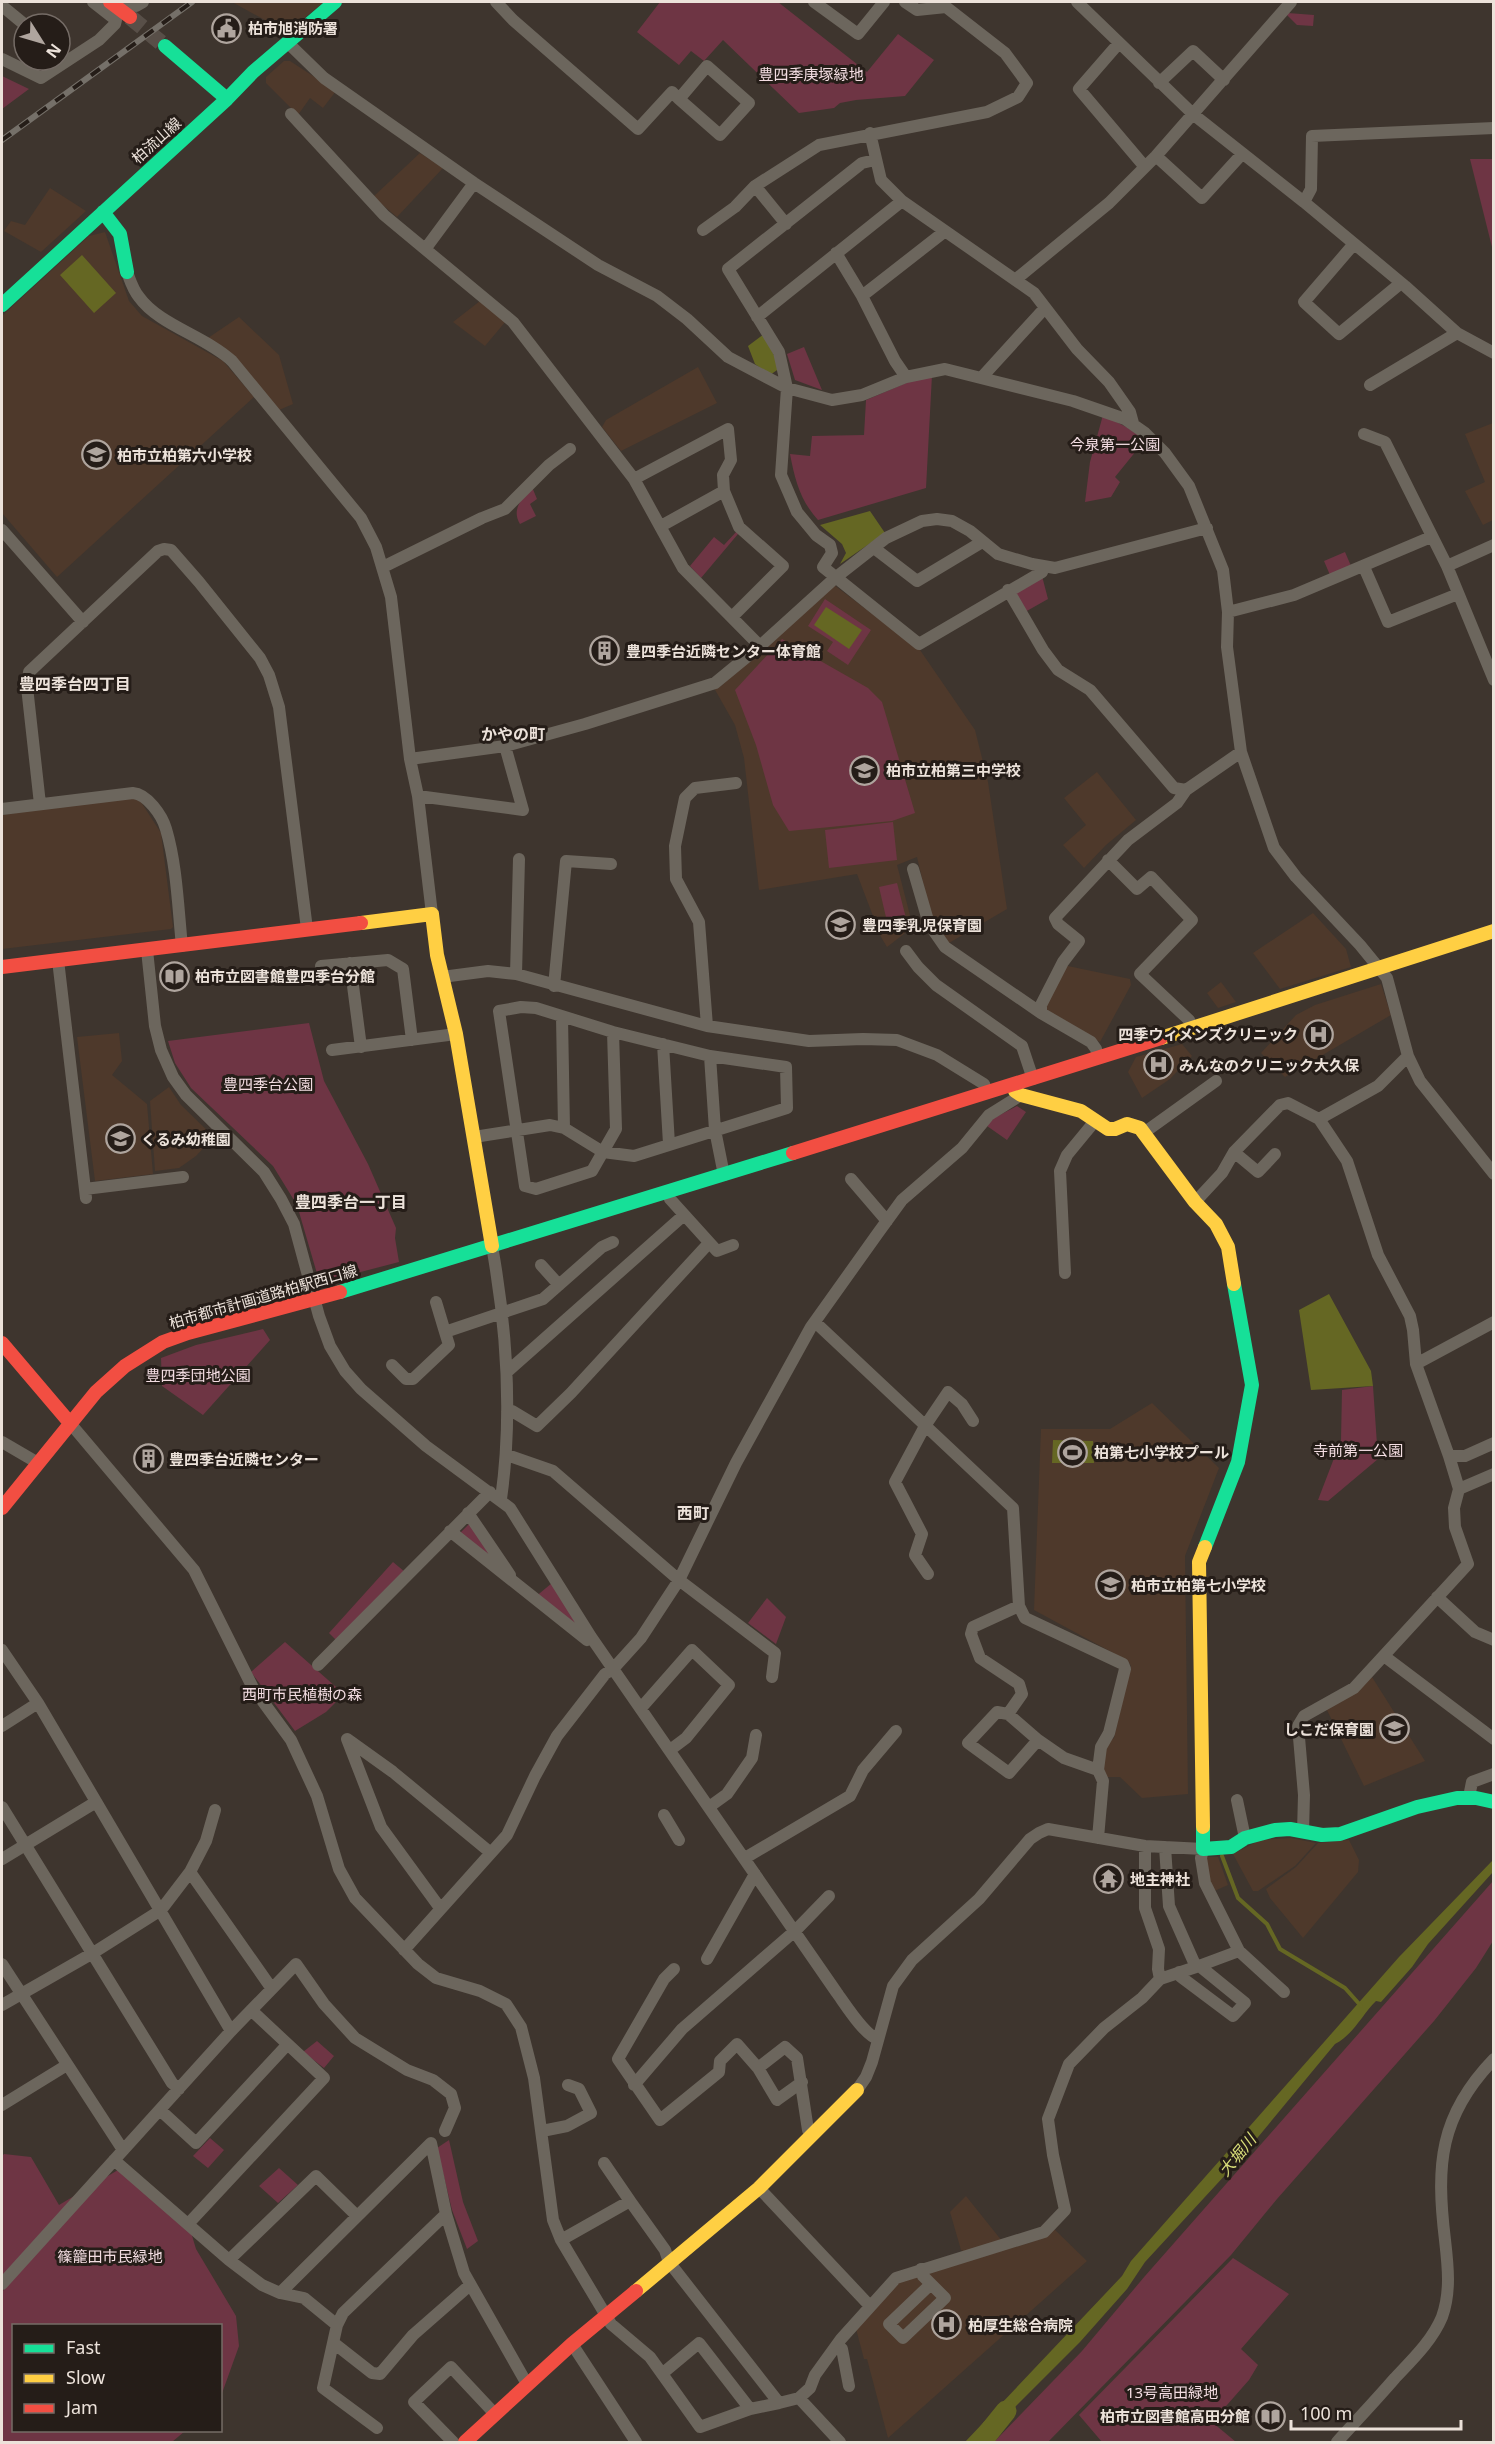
<svg xmlns="http://www.w3.org/2000/svg" width="1495" height="2444" font-family="'Noto Sans','Noto Sans JP',sans-serif">
	<rect width="100%" height="100%" fill="#3e352e"/>
	<path fill="#4e392b" d="M232,2H324L302,20L274,25Z
		M284,61H290L336,91L323,108L310,98L298,115L266,83V77Z
		M420,153L443,168L397,217L373,197Z
		M50,188L86,211L41,252L4,231L11,221L25,225Z
		M105,232L129,301L142,316L223,361L254,397L57,577L2,513V316L89,236Z
		M480,301L506,321L485,346L453,322Z
		M239,317L279,355L293,404L279,410L208,338Z
		M698,367L717,403L621,451L602,427L606,420Z
		M1493,423V520L1483,525L1465,491L1485,482L1465,434Z
		M834,585L920,650L975,730L988,782L1007,909L949,943L932,920L917,857L897,865L913,927L887,947L881,937L857,874L759,890L744,758L735,725L714,688L721,686Z
		M1097,772L1136,820L1106,845L1084,868L1063,845L1086,825L1064,798Z
		M130,797L141,802L161,833L173,927L171,929L2,949V815Z
		M1313,913L1346,949L1351,967L1280,989L1253,953Z
		M1063,965L1130,979L1131,985L1100,1042L1047,1011L1046,1005Z
		M1221,982L1236,1002L1218,1008L1207,993Z
		M1381,984L1391,1015L1285,1077L1261,1053L1296,1015L1315,1005Z
		M119,1033L122,1061L112,1075L147,1104L153,1174L95,1181L77,1037Z
		M1182,1044L1192,1056L1170,1079L1142,1098L1128,1072L1136,1057Z
		M169,1087L181,1105L214,1137L196,1156L179,1168L155,1171L150,1101Z
		M1152,1403L1219,1468L1185,1556L1188,1794L1142,1798L1120,1777H1106L1102,1761L1108,1743L1114,1738L1131,1666L1128,1661L1034,1610L1041,1429H1110Z
		M1372,1677L1425,1761L1364,1786L1325,1706Z
		M1291,1838L1316,1843L1295,1866L1258,1891H1253L1233,1854L1260,1840Z
		M1349,1840L1359,1860L1358,1872L1303,1938L1270,1898L1266,1889L1296,1867L1318,1843Z
		M1204,1857H1218L1228,1885L1212,1892Z
		M966,2196L1002,2241L965,2252L961,2250L950,2212Z
		M1053,2228L1087,2261L888,2438L867,2359H864L855,2325L895,2282L1032,2242Z"/>
	<path fill="#6e3544" d="M660,2H778L867,72L898,34L934,60L905,96L856,100L840,103L834,108L799,113L723,40L704,61L691,51L679,65L637,32Z
		M1288,13L1314,15L1313,26L1297,25L1287,15Z
		M2,76L29,89L2,109Z
		M1470,159H1493V251Z
		M804,347L822,390L795,380L787,354Z
		M932,375L926,488L818,520C800,500 795,480 790,454L810,456L812,436L864,435L866,400L911,381Z
		M1103,415L1128,428L1145,440L1115,477L1120,482L1111,497L1085,502L1090,462Z
		M532,487L537,499L530,504L536,516L520,524C511,509 522,499 532,487Z
		M737,531L738,534L701,578L690,566L714,537L724,545Z
		M1345,552L1351,566L1330,575L1324,561Z
		M1042,576L1048,599L1025,612L1015,597L1018,588Z
		M825,599L871,630L848,665L827,651L833,642L808,626Z
		M782,639L868,688L882,702L915,813L892,821L789,831L773,805L756,745L735,690Z
		M893,822L897,860L829,868L825,830Z
		M897,883L907,922L888,926L879,887Z
		M309,1023L324,1081L368,1164L396,1228L395,1238L399,1262L326,1281L318,1277L297,1205L273,1166L191,1088L175,1063L168,1041Z
		M1017,1106L1026,1112L1007,1140L987,1126L992,1119Z
		M263,1329L270,1340L203,1415L162,1386L161,1358L196,1345Z
		M1373,1386L1378,1459L1328,1501L1318,1500L1341,1440L1342,1390Z
		M469,1524L498,1564L460,1533Z
		M393,1562L405,1572L337,1641L329,1633Z
		M552,1583L582,1630L534,1598Z
		M767,1598L786,1617L776,1644L748,1623Z
		M285,1642L344,1694L326,1712L295,1731L251,1672Z
		M1493,1881V1941L1476,1968L1434,2021L1277,2199L1231,2255L1048,2442H994L1082,2351L1145,2276Z
		M317,2041L334,2056L324,2068L303,2052Z
		M210,2138L224,2150L208,2168L193,2156Z
		M449,2140L463,2202L478,2241L467,2249L452,2210L437,2148Z
		M4,2154L31,2157L59,2205L118,2170L190,2229L196,2249L236,2316L239,2346L221,2396L220,2326H14V2430L185,2431L172,2442H2V2292L11,2281L2,2276V2156Z
		M279,2168L298,2185L278,2203L259,2186Z
		M1233,2258L1289,2294L1241,2349L1258,2365L1249,2380L1212,2422L1236,2442H1102L1079,2415Z"/>
	<path fill="#656723" d="M82,255L116,293L94,313L60,275Z
		M764,334L780,368L770,375L755,364L748,346Z
		M870,511L885,533L840,564L846,553L842,544L820,525Z
		M826,607L862,630L849,649L814,625Z
		M1329,1294L1371,1371L1373,1386L1311,1390L1299,1310Z
		M1053,1440L1093,1441L1094,1463H1052Z
		M1493,1860V1872L1428,1944L1412,1967L1381,2002L1376,2001C1361,2016 1354,2034 1335,2044L1239,2160L1145,2262L1127,2289L1080,2342L980,2442H965L1122,2276L1131,2261L1399,1957Z"/>
	<g fill="none" stroke-linecap="round" stroke-linejoin="round">
		<path stroke="#656723" stroke-width="4" d="M1222,1856L1238,1898L1267,1924L1280,1949L1345,1988L1361,2006"/>
		<path stroke="#656723" stroke-width="21" d="M981,2442L1006,2411"/>
		<path stroke="#584f48" stroke-width="16" stroke-dasharray="16 8" stroke-linecap="butt" d="M130,17L165,46"/>
		<path stroke="#6c665d" stroke-width="12" d="M126,2L136,6L143,2
			M496,2L513,20L638,129L672,92L679,99L720,135L749,103L707,66L679,99
			M814,2L858,34L884,2
			M1077,2L1194,115L1304,202
			M2,6L24,24
			M287,42L324,78L474,183L598,265L657,296L687,319L728,357L787,388L832,400L862,395L906,377L945,369L1073,401L1125,419L1145,433L1165,453L1189,486L1223,570L1228,612L1227,647L1241,752L1274,848L1296,877L1360,945L1387,978L1408,1056L1420,1081L1494,1174
			M1119,43L1079,89L1145,167
			M2,59L41,78L99,40L115,24L116,20L93,2
			M1159,83L1193,51L1224,80
			M291,114L384,215L513,322L634,479L683,568L760,646
			M1494,128L1312,136L1311,189L1304,202L1405,286L1457,333L1494,353
			M870,133L881,180L902,201L1034,293L1077,349L1109,382L1130,412L1133,423
			M1156,156L1202,198L1242,154
			M875,160L862,163L728,269L779,352L787,388L781,475L797,512L816,535L830,545L832,553L823,567L919,644L1042,572L1044,567
			M755,186L786,224
			M703,230L735,207L755,186L819,145L987,112L1018,97L1027,83L1005,53L946,7L917,10L905,2
			M1353,245L1304,302L1339,334L1401,283
			M426,248L474,183
			M836,253L862,296L944,232
			M127,272C130,280 133,290 139,297C159,325 205,336 232,361L361,518L376,547L391,597L410,759L418,796L432,914
			M1015,280L1109,203L1156,156L1291,2
			M862,296L895,361L906,377
			M757,317L902,201
			M982,377L1044,309
			M1370,385L1457,333
			M1364,434L1385,442L1447,566L1494,680
			M634,479L728,429L731,460L723,475L724,491L739,527L783,566L733,616
			M661,526L724,491
			M2,530L83,622
			M874,548L917,581L982,542
			M1447,566L1494,545
			M383,567L482,518L505,509L549,465L570,449
			M1364,567L1388,622L1458,594
			M1008,590L1043,650L1058,670L1090,690L1174,788L1186,790L1241,752
			M1228,612L1294,595L1431,537
			M410,759L505,746L585,724L715,683L760,646L835,578L886,538L922,521L937,519L952,521L970,531L998,554L1032,564L1055,568L1207,528
			M418,796L523,810L505,746
			M40,804L27,687L29,672L158,551L164,549L171,550L199,582L260,658L269,675L279,707L307,929
			M2,809L133,793C147,794 162,815 166,829C177,866 178,908 182,946
			M1108,860L1137,889L1151,877L1192,920L1140,974L1189,1020L1192,1029
			M913,869L929,924L945,947L1041,1013L1091,1042L1096,1049L1098,1057
			M147,950L155,1026L161,1050L173,1077L186,1095L264,1172L281,1199L294,1224L319,1316L330,1346L345,1371L361,1389L426,1446L510,1508L591,1637L837,1993C845,2004 865,2036 878,2039
			M906,951L918,967L936,985L1022,1046L1033,1079
			M58,960L86,1198
			M350,963L361,1047
			M321,966L388,960L403,969L412,1040
			M516,974L519,859
			M442,977L488,971L516,974L707,1026L809,1041L863,1039L897,1040L937,1055L984,1084L987,1093
			M554,986L566,861L611,864
			M1041,1013V1005L1063,962L1079,941L1058,924L1055,918L1128,840L1177,803L1186,790
			M562,1017L564,1128
			M707,1026L699,922L676,879L675,846L685,798L695,788L736,783
			M663,1044L669,1144
			M332,1050L456,1034
			M710,1056L715,1130L724,1175
			M1145,1132L1216,1081
			M474,1137L550,1125L564,1128L603,1152L634,1156L787,1108L786,1067L710,1056L613,1032L536,1008L521,1007L499,1011L525,1186L536,1189L592,1171L616,1129L613,1032
			M1234,1152L1258,1172L1275,1154
			M851,1179L887,1221
			M85,1189L183,1177
			M668,1192L670,1199L717,1251L733,1245
			M1195,1202L1222,1173L1234,1152L1280,1105L1288,1103L1319,1119
			M492,1246C507,1330 513,1414 501,1499
			M541,1265L559,1285
			M1065,1273L1060,1171L1067,1155L1095,1121
			M436,1302L445,1332
			M815,1322L1013,1508L1019,1606L1025,1618L1123,1664L1125,1669L1109,1733L1101,1747L1098,1770L1103,1781L1098,1838
			M1416,1364L1494,1322
			M392,1365L406,1379H413L449,1345L445,1332L543,1299L602,1247L613,1242
			M508,1371L684,1215
			M507,1411H512L537,1426L571,1393L709,1243
			M70,1423L194,1570L253,1688L291,1740L317,1796L339,1869L355,1898L418,1964L436,1978L480,1991L506,2004L521,2027L534,2078L553,2220L561,2240L611,2324L650,2357L700,2427L750,2409L779,2403
			M2,1442L38,1463
			M507,1455L553,1471L679,1580L775,1653L772,1677
			M1449,1456H1465L1494,1443
			M1459,1489L1494,1474
			M468,1513L510,1575
			M450,1531L587,1640L591,1637
			M928,1574L915,1555L922,1534L895,1482L925,1426L948,1392L962,1404L973,1421
			M1437,1597L1475,1632L1494,1640
			M2,1650L38,1703L231,2031
			M1384,1656L1494,1739
			M318,1665L490,1492
			M641,1708L692,1650L729,1685L686,1738L670,1750
			M1008,1714L1038,1740L1009,1773L968,1743L997,1712L1008,1714L1022,1694L1019,1684L980,1658L971,1634L973,1627L1019,1606
			M2,1726L38,1703
			M1038,1740L1064,1758L1098,1770
			M1469,1797L1472,1782L1494,1774
			M1237,1800L1245,1838
			M2,1807L172,2083L179,2089
			M709,1807L727,1794L752,1758L756,1735
			M664,1815L679,1840
			M1303,1832L1304,1795L1298,1726L1304,1716L1354,1688L1468,1564L1455,1527L1454,1508L1459,1489L1449,1456L1416,1364L1413,1330L1410,1316L1378,1255L1347,1161L1319,1119L1378,1086L1408,1056
			M1145,1846V1908L1159,1949L1158,1969L1160,1979L1196,1967
			M1165,1847L1169,1906L1196,1967L1239,1951
			M745,1858L850,1796L863,1770L896,1731
			M2,1859L96,1802
			M190,1872L272,1989
			M440,1908L381,1827L347,1739L393,1772L491,1853
			M404,1950L507,1835L535,1776L557,1736L605,1674L613,1669L641,1638L679,1580L736,1463L811,1327L878,1233L902,1200L962,1148L989,1115L1021,1095
			M707,1959L755,1874
			M2,1964L123,2150
			M674,1969L664,1979L618,2059L660,2120L719,2072L720,2061L737,2044L758,2068L777,2100L802,2082
			M1179,1972L1181,1977L1233,2016L1245,2003L1202,1968L1201,1965
			M2,2005L93,1953L161,1910L190,1872L206,1841L215,1810
			M758,2068L785,2047L797,2058L808,2130L812,2135
			M634,2085L682,2029L796,1930L829,1896
			M857,2090L866,2077L872,2062L893,1986L912,1960L979,1899L1030,1839L1039,1833L1048,1829L1145,1846L1203,1849L1201,1858L1205,1883L1239,1951L1284,1992
			M2,2105L67,2065
			M160,2110L196,2143L287,2045
			M542,2131L567,2126L591,2113L579,2089L568,2085
			M114,2160L229,2260L262,2285L280,2293L431,2143L446,2214L343,2313L337,2325L323,2388L377,2428
			M604,2163L630,2201
			M759,2188L869,2305
			M446,2214L464,2273L527,2384
			M189,2223L324,2078L251,2010
			M561,2240L630,2201L665,2250L669,2262L779,2403L799,2398L840,2442
			M229,2260L316,2176L357,2216
			M921,2269L923,2276L945,2298L903,2338L889,2324L931,2284
			M2,2284L231,2031L296,1964L324,2004L355,2038L407,2070L433,2080L451,2094L455,2108L445,2131
			M280,2293L304,2298L337,2325
			M335,2344L372,2373L380,2374L413,2335L470,2285
			M572,2344L636,2442
			M837,2345L842,2349L849,2386
			M663,2373L699,2343L750,2409
			M799,2398L810,2388L815,2375L841,2339L896,2278L1044,2232L1065,2210L1053,2155L1048,2119L1069,2064L1104,2028L1142,1998L1160,1979
			M453,2442L414,2402L451,2367L495,2414
			M1337,2442C1356,2421 1376,2400 1395,2378C1412,2360 1432,2341 1442,2317C1451,2292 1448,2266 1445,2240C1436,2165 1439,2116 1494,2059"/>
		<path stroke="#16e098" stroke-width="14" d="M165,46L227,99
			M103,212L120,234L127,272
			M2,305L227,99L253,72L335,2
			M340,1292L793,1153
			M1205,1547L1238,1462L1252,1385L1234,1284
			M1203,1827V1849L1231,1847L1245,1838L1275,1830L1290,1829L1322,1835L1340,1834L1417,1807L1457,1798H1476L1494,1802"/>
		<path stroke="#ffcf43" stroke-width="14" d="M361,923L432,914L437,955L456,1034L492,1246
			M1161,1038L1494,931
			M1013,1085L1015,1091L1021,1095L1081,1111L1108,1129H1115L1127,1124L1140,1128L1195,1202L1216,1224L1228,1247L1234,1284
			M1203,1827L1199,1562L1205,1547
			M636,2291L759,2188L857,2090"/>
		<path stroke="#f24e42" stroke-width="14" d="M110,2L130,17
			M2,967L361,923
			M793,1153L1161,1038
			M2,1343L70,1423
			M2,1508L96,1392L125,1366L163,1342L188,1333L340,1292
			M465,2442L572,2344L636,2291"/>
		<defs>
			<path id="rail" d="M2,140L192,2"/>
		</defs>
		<use href="#rail" stroke="#757069" stroke-width="6"/>
		<use href="#rail" stroke="#251d18" stroke-width="4" stroke-dasharray="11" stroke-linecap="butt"/>
	</g>
	<defs>
		<symbol id="civic-ring" viewBox="-11 -11 22 22"><circle r="9.5" fill="#251d18" stroke="#afa59e" stroke-width="1.5"/><path d="M-.6-6.5H3V-4.5H.6V-3L4-1V1h2V6H-6V1h2V-1L-.6-3ZM-1.2 2.5V6h2.4V2.5Z" fill="#afa59e"/></symbol>
		<symbol id="school-ring" viewBox="-11 -11 22 22"><circle r="9.5" fill="#251d18" stroke="#afa59e" stroke-width="1.5"/><path d="M0-5L7-2L0 1L-7-2ZM-4 1L0 2.5L4 1V4Q0 6-4 4Z" fill="#afa59e"/></symbol>
		<symbol id="building-ring" viewBox="-11 -11 22 22"><circle r="9.5" fill="#251d18" stroke="#afa59e" stroke-width="1.5"/><path d="M-4-6H4V6H1V3H-1V6H-4ZM-2.5-4.3h1.7v1.8h-1.7ZM.8-4.3h1.7v1.8H.8ZM-2.5-1h1.7V.8h-1.7ZM.8-1h1.7V.8H.8Z" fill="#afa59e"/></symbol>
		<symbol id="library-ring" viewBox="-11 -11 22 22"><circle r="9.5" fill="#251d18" stroke="#afa59e" stroke-width="1.5"/><path d="M-6-4Q-3-5.5-.7-3.5V5Q-3 3-6 4ZM6-4Q3-5.5 .7-3.5V5Q3 3 6 4Z" fill="#afa59e"/></symbol>
		<symbol id="hospital-ring" viewBox="-11 -11 22 22"><circle r="9.5" fill="#251d18" stroke="#afa59e" stroke-width="1.5"/><path d="M-5-5h3v3.5h4V-5h3V5h-3V1.5h-4V5h-3Z" fill="#afa59e"/></symbol>
		<symbol id="stadium-ring" viewBox="-11 -11 22 22"><circle r="9.5" fill="#251d18" stroke="#afa59e" stroke-width="1.5"/><path d="M0-5a6.5 5 0 1 0 0 10a6.5 5 0 1 0 0-10ZM-3.5-1.8h7v3.6h-7Z" fill="#afa59e"/></symbol>
		<symbol id="temple-ring" viewBox="-11 -11 22 22"><circle r="9.5" fill="#251d18" stroke="#afa59e" stroke-width="1.5"/><path d="M0-6L5-2H3V0L6.5 2.5H4V6H1.5V3h-3V6H-4V2.5H-6.5L-3 0V-2H-5Z" fill="#afa59e"/></symbol>
	</defs>
	<g fill-rule="evenodd">
		<use href="#civic-ring" x="210" y="12" width="33" height="33"/>
		<use href="#school-ring" x="80" y="438" width="33" height="33"/>
		<use href="#building-ring" x="588" y="634" width="33" height="33"/>
		<use href="#school-ring" x="848" y="754" width="33" height="33"/>
		<use href="#school-ring" x="824" y="908" width="33" height="33"/>
		<use href="#library-ring" x="158" y="960" width="33" height="33"/>
		<use href="#hospital-ring" x="1302" y="1018" width="33" height="33"/>
		<use href="#hospital-ring" x="1142" y="1048" width="33" height="33"/>
		<use href="#school-ring" x="104" y="1122" width="33" height="33"/>
		<use href="#stadium-ring" x="1056" y="1436" width="33" height="33"/>
		<use href="#building-ring" x="132" y="1442" width="33" height="33"/>
		<use href="#school-ring" x="1094" y="1568" width="33" height="33"/>
		<use href="#school-ring" x="1378" y="1712" width="33" height="33"/>
		<use href="#temple-ring" x="1092" y="1862" width="33" height="33"/>
		<use href="#hospital-ring" x="930" y="2308" width="33" height="33"/>
		<use href="#library-ring" x="1254" y="2400" width="33" height="33"/>
	</g>
	<g text-anchor="middle" dominant-baseline="central" stroke-width="6" stroke-linejoin="round" paint-order="stroke">
		<g font-size="15" font-weight="bold" fill="#ece2da" stroke="#251d18" text-anchor="start">
			<text x="248" y="28">柏市旭消防署</text>
			<text x="117" y="455">柏市立柏第六小学校</text>
			<text x="626" y="651">豊四季台近隣センター体育館</text>
			<text x="886" y="770">柏市立柏第三中学校</text>
			<text x="862" y="925">豊四季乳児保育園</text>
			<text x="195" y="976">柏市立図書館豊四季台分館</text>
			<text x="1298" y="1034" text-anchor="end">四季ウィメンズクリニック</text>
			<text x="1179" y="1065">みんなのクリニック大久保</text>
			<text x="141" y="1139">くるみ幼稚園</text>
			<text x="1094" y="1452">柏第七小学校プール</text>
			<text x="169" y="1459">豊四季台近隣センター</text>
			<text x="1131" y="1585">柏市立柏第七小学校</text>
			<text x="1374" y="1729" text-anchor="end">しこだ保育園</text>
			<text x="1130" y="1879">地主神社</text>
			<text x="968" y="2325">柏厚生総合病院</text>
			<text x="1250" y="2416" text-anchor="end">柏市立図書館高田分館</text>
		</g>
		<g font-size="15" fill="#f3dde2" stroke="#251d18">
			<text x="811" y="74">豊四季庚塚緑地</text>
			<text x="1115" y="444">今泉第一公園</text>
			<text x="268" y="1084">豊四季台公園</text>
			<text x="198" y="1375">豊四季団地公園</text>
			<text x="1358" y="1450">寺前第一公園</text>
			<text x="302" y="1694">西町市民植樹の森</text>
			<text x="110" y="2256">篠籠田市民緑地</text>
			<text x="1172" y="2392">13号高田緑地</text>
		</g>
		<g font-size="15" fill="#ece2da" stroke="#251d18">
			<text transform="translate(156 140) rotate(-42)">柏流山線</text>
			<text transform="translate(263 1296) rotate(-16)">柏市都市計画道路柏駅西口線</text>
		</g>
		<g font-size="16" font-weight="bold" fill="#ece2da" stroke="#251d18">
			<text x="75" y="684">豊四季台四丁目</text>
			<text x="513" y="734">かやの町</text>
			<text x="351" y="1202">豊四季台一丁目</text>
			<text x="693" y="1513">西町</text>
		</g>
		<g font-size="16" font-style="italic" fill="#d9de79" stroke="#251d18">
			<text transform="translate(1237 2155) rotate(-51)">大堀川</text>
		</g>
	</g>
	<rect width="1495" height="2444" fill="none" stroke="#ece2da" stroke-width="6"/>
	<rect x="12" y="2324" width="210" height="108" fill="#251d18" stroke="#756c66" stroke-width="1.5"/>
	<rect x="24" y="2344" width="30" height="9" fill="#16e098" stroke="#756c66" stroke-width="1.5"/>
	<text x="66" y="2354" font-size="18" fill="#ece2da">Fast</text>
	<rect x="24" y="2374" width="30" height="9" fill="#ffcf43" stroke="#756c66" stroke-width="1.5"/>
	<text x="66" y="2384" font-size="18" fill="#ece2da">Slow</text>
	<rect x="24" y="2404" width="30" height="9" fill="#f24e42" stroke="#756c66" stroke-width="1.5"/>
	<text x="66" y="2414" font-size="18" fill="#ece2da">Jam</text>
	<g transform="translate(42 42) rotate(127)"><circle r="28" fill="#251d18" stroke="#756c66" stroke-width="1.5"/>
	<path d="M0-4.5L10 22L0 15L-10 22Z" fill="#afa59e"/>
	<text y="-9" font-size="16" font-weight="bold" text-anchor="middle" fill="#ece2da">N</text>
	</g>
	<path d="M1291 2420v9h170v-9" fill="none" stroke="#ece2da" stroke-width="3"/>
	<text x="1300" y="2420" font-size="18" fill="#ece2da" stroke="#251d18" stroke-width="4.5" paint-order="stroke">100 m</text>
</svg>
